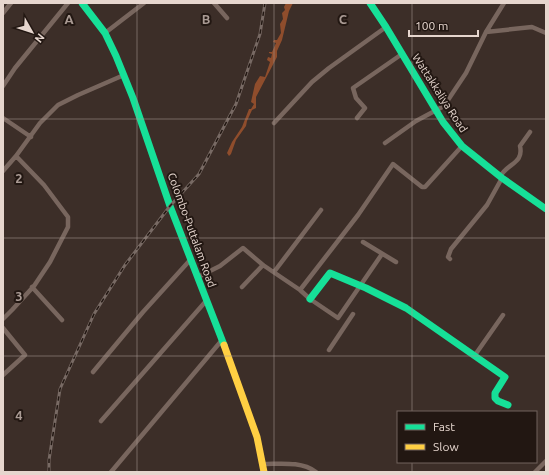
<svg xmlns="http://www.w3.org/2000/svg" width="549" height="475" font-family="Ubuntu,sans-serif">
	<rect width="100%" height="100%" fill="#3c2e28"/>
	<path fill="#8f4d2c" d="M286,3H293L289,11L282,40L277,51V57L256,97V108L252,110L247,121L246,126L236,140L231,154L229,156L227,153L232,142L242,127L249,109H251L254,104L251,102L255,84L260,76L265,77L270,62L267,60L268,57L271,58L272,54L269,53V52H272L276,43L273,42L274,40H277L281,33L280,24L283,19L282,13L285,10L284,7Z"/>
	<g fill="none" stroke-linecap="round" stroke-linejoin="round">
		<path stroke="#78665e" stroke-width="4.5" d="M214,3L227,18
			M3,13L11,3
			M486,32L532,27L546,33
			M105,33L144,3
			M3,86L15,68L68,3
			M3,118L31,137
			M357,118L365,108L356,98L353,88L402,54
			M274,123L312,82L329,68L386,27
			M385,143L416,121L444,106L466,73L486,32L504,3
			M3,171L16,156L40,123L58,105L78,95L124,75
			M500,177C507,163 524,164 520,146L530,132
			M363,242L396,262
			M450,259L448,257L451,249L487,205L502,178
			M274,272L321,210
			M198,277L220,266L243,248L263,265L300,290L310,299L338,318L382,254
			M32,287L62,320
			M242,287L263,265
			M300,290L358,215L393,164L422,187H425L462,146
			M3,319L12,310L34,286L50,262L68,227V217L44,185L16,156
			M3,328L25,355L3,375
			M329,350L353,314
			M475,355L503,315
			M93,372L143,312L191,259
			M101,421L206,301
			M263,464C281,464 301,461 316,472
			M111,472L222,340
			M535,472L546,461"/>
		<path stroke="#16e098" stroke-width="7" d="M82,3L105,33L116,56L133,98L170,206L224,345
			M370,3L386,27L443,122L462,146L502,178L546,209
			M310,299L330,273L366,288L406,308L505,377L495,393V398L498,401L508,405"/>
		<path stroke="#ffcf43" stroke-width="7" d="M224,345L257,437L264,472"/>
		<defs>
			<path id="rail" d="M49,472V460L60,389L94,314L125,265L170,206L199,174L236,104L260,34L265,3"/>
		</defs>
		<use href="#rail" stroke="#786a64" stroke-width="3"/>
		<use href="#rail" stroke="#221712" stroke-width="1.5" stroke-dasharray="4.5" stroke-linecap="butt"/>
	</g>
	<path fill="none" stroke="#aa9b94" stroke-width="1" stroke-opacity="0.55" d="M137,3V472M274,3V472M412,3V412M3,119H546M3,238H546M3,356H546M412,462V472"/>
	<g text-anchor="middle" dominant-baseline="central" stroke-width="4" stroke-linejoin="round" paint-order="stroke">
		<g font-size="11" fill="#e6d6ce" stroke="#221712">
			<text transform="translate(440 93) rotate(57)">Wattakkaliya Road</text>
			<text transform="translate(192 230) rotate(70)">Colombo-Puttalam Road</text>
		</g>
	</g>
	<g font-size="13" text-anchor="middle" font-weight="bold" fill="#aa9b94" stroke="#221712" stroke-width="4" stroke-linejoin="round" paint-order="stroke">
		<text x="69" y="24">A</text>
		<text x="206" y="24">B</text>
		<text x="343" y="24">C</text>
		<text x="19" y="183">2</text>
		<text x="19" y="301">3</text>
		<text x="19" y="420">4</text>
	</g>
	<rect width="549" height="475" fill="none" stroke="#e6d6ce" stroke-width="8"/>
	<rect x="397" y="411" width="140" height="52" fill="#221712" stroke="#70635d"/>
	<rect x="405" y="424" width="20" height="6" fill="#16e098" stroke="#70635d"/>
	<text x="433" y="431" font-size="12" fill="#e6d6ce">Fast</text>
	<rect x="405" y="444" width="20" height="6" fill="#ffcf43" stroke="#70635d"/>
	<text x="433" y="451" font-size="12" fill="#e6d6ce">Slow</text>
	<g transform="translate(32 32) rotate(129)" stroke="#221712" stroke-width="3" paint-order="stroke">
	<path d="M0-3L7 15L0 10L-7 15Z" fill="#e6d6ce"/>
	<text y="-6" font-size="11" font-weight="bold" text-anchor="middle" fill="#e6d6ce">N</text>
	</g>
	<path d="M409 30v6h69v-6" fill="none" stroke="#e6d6ce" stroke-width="2"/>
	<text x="415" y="30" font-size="12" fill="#e6d6ce" stroke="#221712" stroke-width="3" paint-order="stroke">100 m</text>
</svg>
